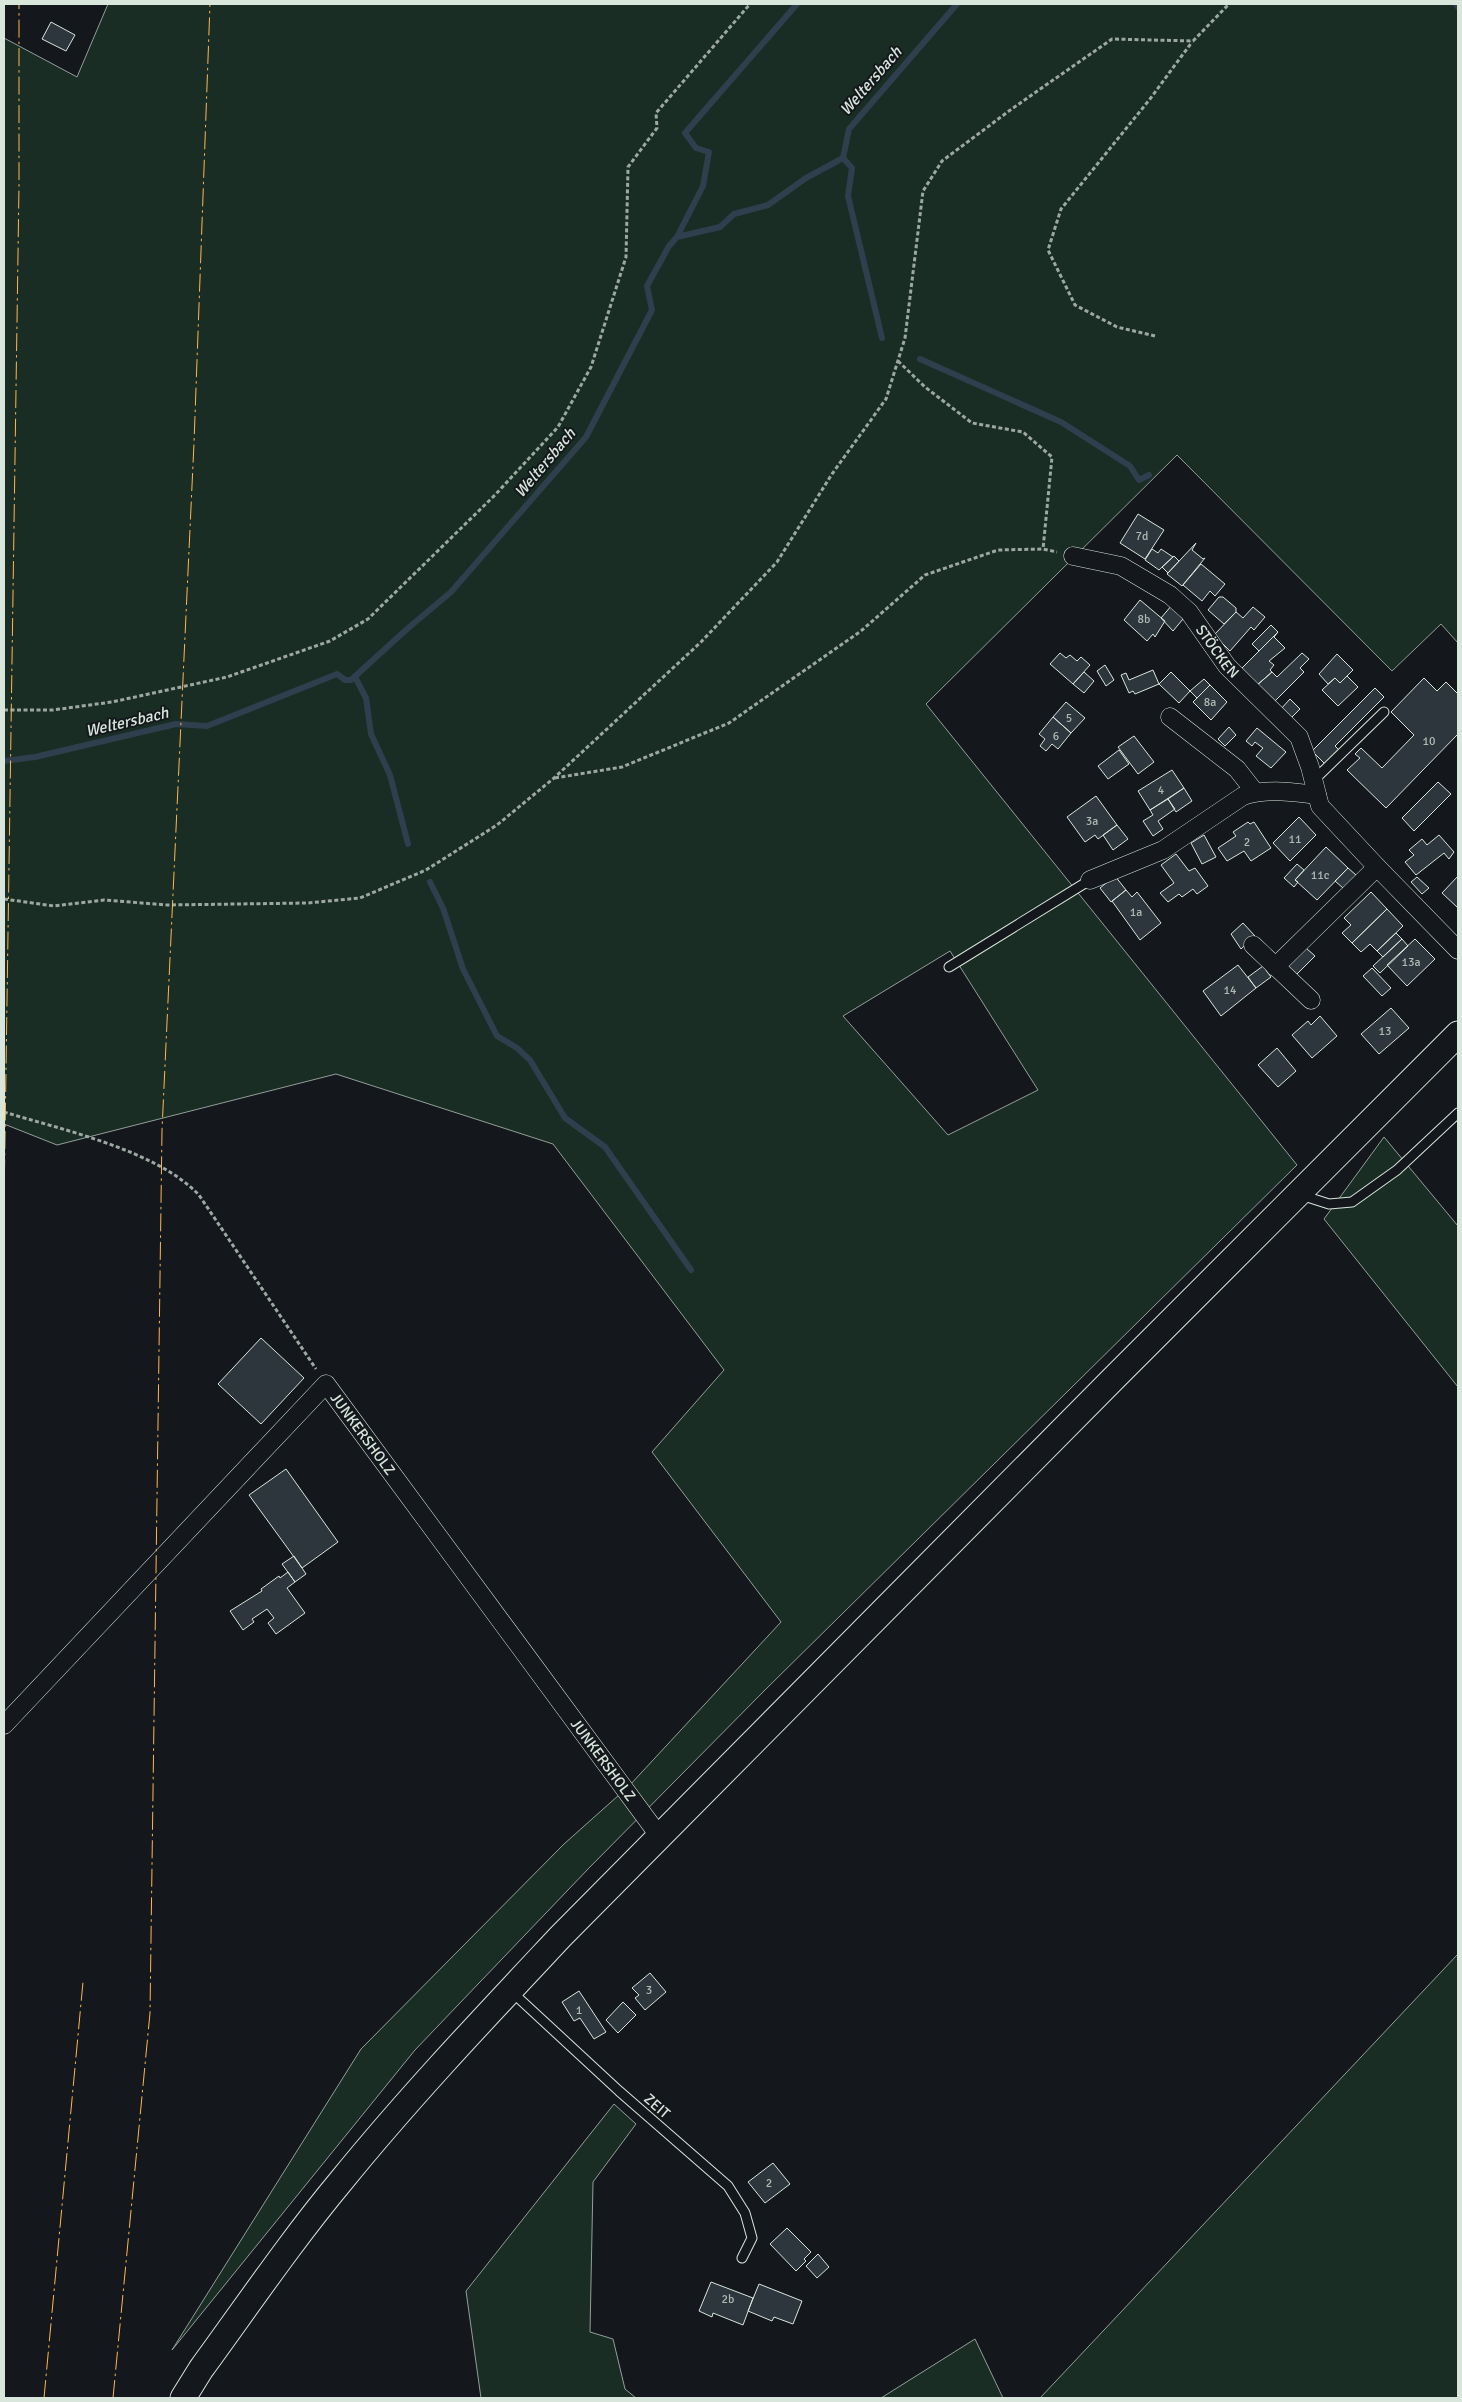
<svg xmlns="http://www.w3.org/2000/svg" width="1462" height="2402" font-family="Signika,sans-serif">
	<rect width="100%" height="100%" fill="#14181c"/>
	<path fill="#1a2d24" stroke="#939e99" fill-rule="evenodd" d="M108,4H1458V643L1441,624L1392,671L1177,455L926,704L1297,1165L765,1690L589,1868L415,2050L172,2350L361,2049L564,1844L629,1786L781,1622L652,1452L724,1370L553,1144L336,1074L57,1145L4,1124V38L77,77ZM950,951L1038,1090L948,1135L843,1016Z
		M1384,1137L1458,1226V1387L1324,1219Z
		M1458,1954V2398H1040Z
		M614,2104L636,2124L593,2182L590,2332L613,2339L625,2389L636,2398H481L466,2291Z
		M975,2339L1003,2398H881Z"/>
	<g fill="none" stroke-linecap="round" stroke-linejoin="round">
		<path stroke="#2f3f4d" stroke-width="6" d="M1456,4L1458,7
			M843,158L852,168L848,196L882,338
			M677,237L703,186L709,152L696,148L685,133L797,4
			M920,359L1061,422L1130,466L1139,480L1149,475
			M355,677L366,698L371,734L390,775L408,844
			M4,761L35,757L176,724L207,726L337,674L345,680H351L407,629L451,592L586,437L652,310L647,286L669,246L677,237L720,227L734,214L768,205L806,178L843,158L849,129L957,4
			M430,882L443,908L463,969L497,1036L517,1048L530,1060L565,1118L605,1147L691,1270"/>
	</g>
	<path fill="#2c363c" stroke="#d8e6dc" d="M51,22L75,35L66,51L42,39Z
		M1138,514L1164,530L1145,559L1120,543Z
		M1196,543L1192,550L1203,559L1205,558L1182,586L1167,574Z
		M1152,549L1158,553L1161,549L1173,557L1159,570L1145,560Z
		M1174,556L1179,561L1168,573L1162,567Z
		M1201,564L1225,584L1215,596L1210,591L1202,601L1183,585Z
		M1219,597H1223L1236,608V612L1224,624L1208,610Z
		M1140,600L1165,621L1155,637L1153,634L1147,641L1124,620Z
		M1172,605L1183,619L1173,631L1161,618Z
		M1253,607L1265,617L1254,630L1251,627L1230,651L1214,635L1236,612L1243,618Z
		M1271,625L1278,632L1259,651L1252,644Z
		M1278,632L1274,637L1285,648L1269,661L1274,665L1270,670L1272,672L1256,686L1240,670Z
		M1060,653L1066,658L1070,655L1077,661L1081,657L1090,665L1073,684L1050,664Z
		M1302,653L1309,659L1300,668L1304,672L1273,703L1256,686L1272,672L1277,677Z
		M1337,654L1353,670L1340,683L1335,678L1328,684L1319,674Z
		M1105,665L1114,680L1106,686L1097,671Z
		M1153,670L1159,684L1135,694L1133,691L1129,693L1121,675L1126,673L1129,680Z
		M1084,672L1094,681L1084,693L1073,684Z
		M1171,672L1190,691L1179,703L1159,684Z
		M1347,676L1358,687L1338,706L1322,690L1335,678L1340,683Z
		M1424,678L1437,691L1446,682L1458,694V734L1386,808L1347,770L1360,758L1355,754L1361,748L1382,768L1414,735L1391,712Z
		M1204,679L1210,685L1197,698L1190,691Z
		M1210,685L1227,702L1211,720L1193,702Z
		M1375,688L1384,697L1335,746L1339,750L1325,764L1312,751Z
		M1290,699L1300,709L1290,719L1280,710Z
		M1066,702L1085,718L1071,733L1053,717Z
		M1053,717L1071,733L1058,749L1052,744L1046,751L1040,746L1045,739L1039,734Z
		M1229,727L1236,735L1225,746L1218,739Z
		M1257,728L1286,752L1271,768L1256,756L1263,748L1255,742L1252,746L1246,741Z
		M1134,736L1154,762L1138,774L1118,747Z
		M1119,750L1129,764L1108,779L1098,766Z
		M1172,770L1184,788L1150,810L1138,791Z
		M1438,782L1451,794L1414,831L1402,818Z
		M1184,788L1192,801L1176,812L1168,799Z
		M1096,796L1117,825L1098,839L1095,835L1085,842L1067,817Z
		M1168,799L1175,809L1158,821L1163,829L1153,836L1143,821L1153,815L1150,810Z
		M1299,817L1316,835L1290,861L1273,843Z
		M1248,822L1250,824L1254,822L1271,848L1251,861L1244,851L1227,861L1218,848L1236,836L1233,832Z
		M1117,825L1128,839L1113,850L1103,835Z
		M1204,835L1216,857L1202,864L1191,843Z
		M1439,835L1454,852L1449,859L1444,853L1416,875L1405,862L1414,855L1409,850L1422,839L1427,845Z
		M1326,847L1348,868L1317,900L1295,880Z
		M1176,854L1189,871L1195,868L1208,886L1197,894L1193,889L1182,897L1179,894L1168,902L1160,893L1174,883L1161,865Z
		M1297,864L1304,870L1295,880L1298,882L1294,887L1284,878Z
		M1348,868L1356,875L1343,888L1335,881Z
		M1115,876L1126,890L1111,902L1100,888Z
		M1458,876V908L1442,893Z
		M1417,877L1429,888L1422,894L1411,882Z
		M1126,890L1132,897L1137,892L1161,923L1140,940L1112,901Z
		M1371,892L1387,909L1352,943L1342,933L1351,925L1344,918Z
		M1387,909L1403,926L1377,951L1370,944L1361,952L1352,943Z
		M1243,923L1255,936L1241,949L1231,934Z
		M1396,933L1402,939L1383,957L1377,951Z
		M1402,939L1408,946L1380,973L1373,966Z
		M1415,939L1435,959L1407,986L1387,965Z
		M1306,948L1315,956L1296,975L1287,967Z
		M1238,965L1256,988L1221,1016L1203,991Z
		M1263,966L1271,977L1256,988L1248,977Z
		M1372,968L1391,988L1382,996L1363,976Z
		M1391,1008L1409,1028L1379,1054L1361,1034Z
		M1320,1016L1337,1036L1312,1058L1292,1035L1308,1021L1311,1025Z
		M1277,1048L1296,1071L1278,1087L1258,1065Z
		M261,1338L304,1378L261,1424L218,1384Z
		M286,1469L338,1542L302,1568L249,1495Z
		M294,1556L306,1574L295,1582L282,1564Z
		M288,1572L295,1582L287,1588L305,1613L276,1634L268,1623L274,1618L267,1609L252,1619L254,1622L243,1630L230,1611L262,1591L261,1589L279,1576L280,1578Z
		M650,1973L666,1992L645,2010L635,1998L639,1995L632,1988Z
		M579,1991L606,2032L594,2039L580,2018L574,2021L562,2002Z
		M623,2002L636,2015L618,2033L606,2020Z
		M773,2163L790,2184L765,2203L748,2182Z
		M787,2228L811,2252L804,2259L806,2261L796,2271L770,2244Z
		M818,2254L829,2267L817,2278L806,2266Z
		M711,2282L753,2298L743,2325L713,2313L712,2317L699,2311Z
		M759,2284L802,2301L793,2324L774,2317L772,2321L748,2311Z"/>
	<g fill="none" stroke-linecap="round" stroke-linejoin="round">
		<defs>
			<path id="lane" d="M1313,781L1384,712
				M949,967L1090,880
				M1301,1195L1329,1204L1352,1202L1397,1170L1458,1113
				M512,1992L619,2091L728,2186L745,2213L752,2238L742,2258"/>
			<g id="street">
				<path id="s1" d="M1073,556L1121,566L1170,595L1189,612L1227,666L1299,737L1310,767L1320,806L1377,867L1458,950"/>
				<path d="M1170,717L1237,769L1255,792"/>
				<path d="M1090,880L1163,850L1243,796C1267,788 1291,792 1317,795"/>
				<path d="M1253,945L1311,1000"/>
				<path d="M1275,967L1377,867"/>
				<path id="s2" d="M4,1725L326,1384L660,1837"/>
			</g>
			<path id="secondary" d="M183,2398L201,2369C247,2306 291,2241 341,2181C410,2096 486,2016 561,1936L1114,1378L1458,1034"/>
		</defs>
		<use href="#lane" stroke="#d8e6dc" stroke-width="11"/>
		<use href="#street" stroke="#d8e6dc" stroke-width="19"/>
		<use href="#secondary" stroke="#d8e6dc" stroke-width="27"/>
		<path stroke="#9da8a2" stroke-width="3" stroke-dasharray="4 2.5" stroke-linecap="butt" d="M1155,336L1117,327L1075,305L1048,250L1061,209L1150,99L1192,42
			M898,361L925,387L972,423L1023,432L1052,457L1043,549
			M4,710H53L112,702L227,677L330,641L368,619L495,495L558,427L591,367L626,257L628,167L657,128L656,113L750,4
			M555,778L622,767L729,723L861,631L925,575L998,550L1043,549L1057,552
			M4,899L54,906L104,900L167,905L308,903L360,898L426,870L497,825L554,778L701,642L777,562L832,474L886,399L905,338L923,191L942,161L1013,108L1112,39L1193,41L1229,4
			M4,1112C63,1130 156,1150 199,1195L316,1369"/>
		<use href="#lane" stroke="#14181c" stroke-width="9"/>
		<use href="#street" stroke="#14181c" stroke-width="18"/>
		<use href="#secondary" stroke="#14181c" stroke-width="25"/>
		<path stroke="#ffb74d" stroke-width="1" stroke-dasharray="18 4 2.5 4" stroke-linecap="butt" d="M4,1206L19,186V4
			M44,2398L83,1982
			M113,2398L150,2013L162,1130L194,443L210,4"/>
	</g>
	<g text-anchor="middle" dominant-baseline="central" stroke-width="4" stroke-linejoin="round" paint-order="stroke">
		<g font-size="12" fill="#adbab4">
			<text x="1142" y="536">7d</text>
			<text x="1144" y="619">8b</text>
			<text x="1210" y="702">8a</text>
			<text x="1069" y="718">5</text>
			<text x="1056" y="736">6</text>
			<text x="1429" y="741">10</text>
			<text x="1161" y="790">4</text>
			<text x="1092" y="821">3a</text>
			<text x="1295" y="839">11</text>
			<text x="1247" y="842">2</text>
			<text x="1320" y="875">11c</text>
			<text x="1136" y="912">1a</text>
			<text x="1411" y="962">13a</text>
			<text x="1230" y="990">14</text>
			<text x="1385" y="1031">13</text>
			<text x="649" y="1990">3</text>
			<text x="579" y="2010">1</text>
			<text x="769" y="2183">2</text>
			<text x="728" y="2299">2b</text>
		</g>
		<g font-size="15" fill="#d8e6dc" stroke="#14181c">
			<text stroke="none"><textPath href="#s1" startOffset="180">STÖCKEN</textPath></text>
			<text stroke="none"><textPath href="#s2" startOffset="531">JUNKERSHOLZ</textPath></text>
			<text stroke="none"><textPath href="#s2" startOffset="936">JUNKERSHOLZ</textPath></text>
			<text transform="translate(657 2106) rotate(41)">ZEIT</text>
		</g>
		<g font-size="16" font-style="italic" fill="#d8e6dc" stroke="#14181c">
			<text transform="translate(871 81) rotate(-49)">Weltersbach</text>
			<text transform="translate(545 463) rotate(-50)">Weltersbach</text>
			<text transform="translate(127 722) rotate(-13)">Weltersbach</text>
		</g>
	</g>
	<rect width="1462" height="2402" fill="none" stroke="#d8e6dc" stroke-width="10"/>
</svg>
